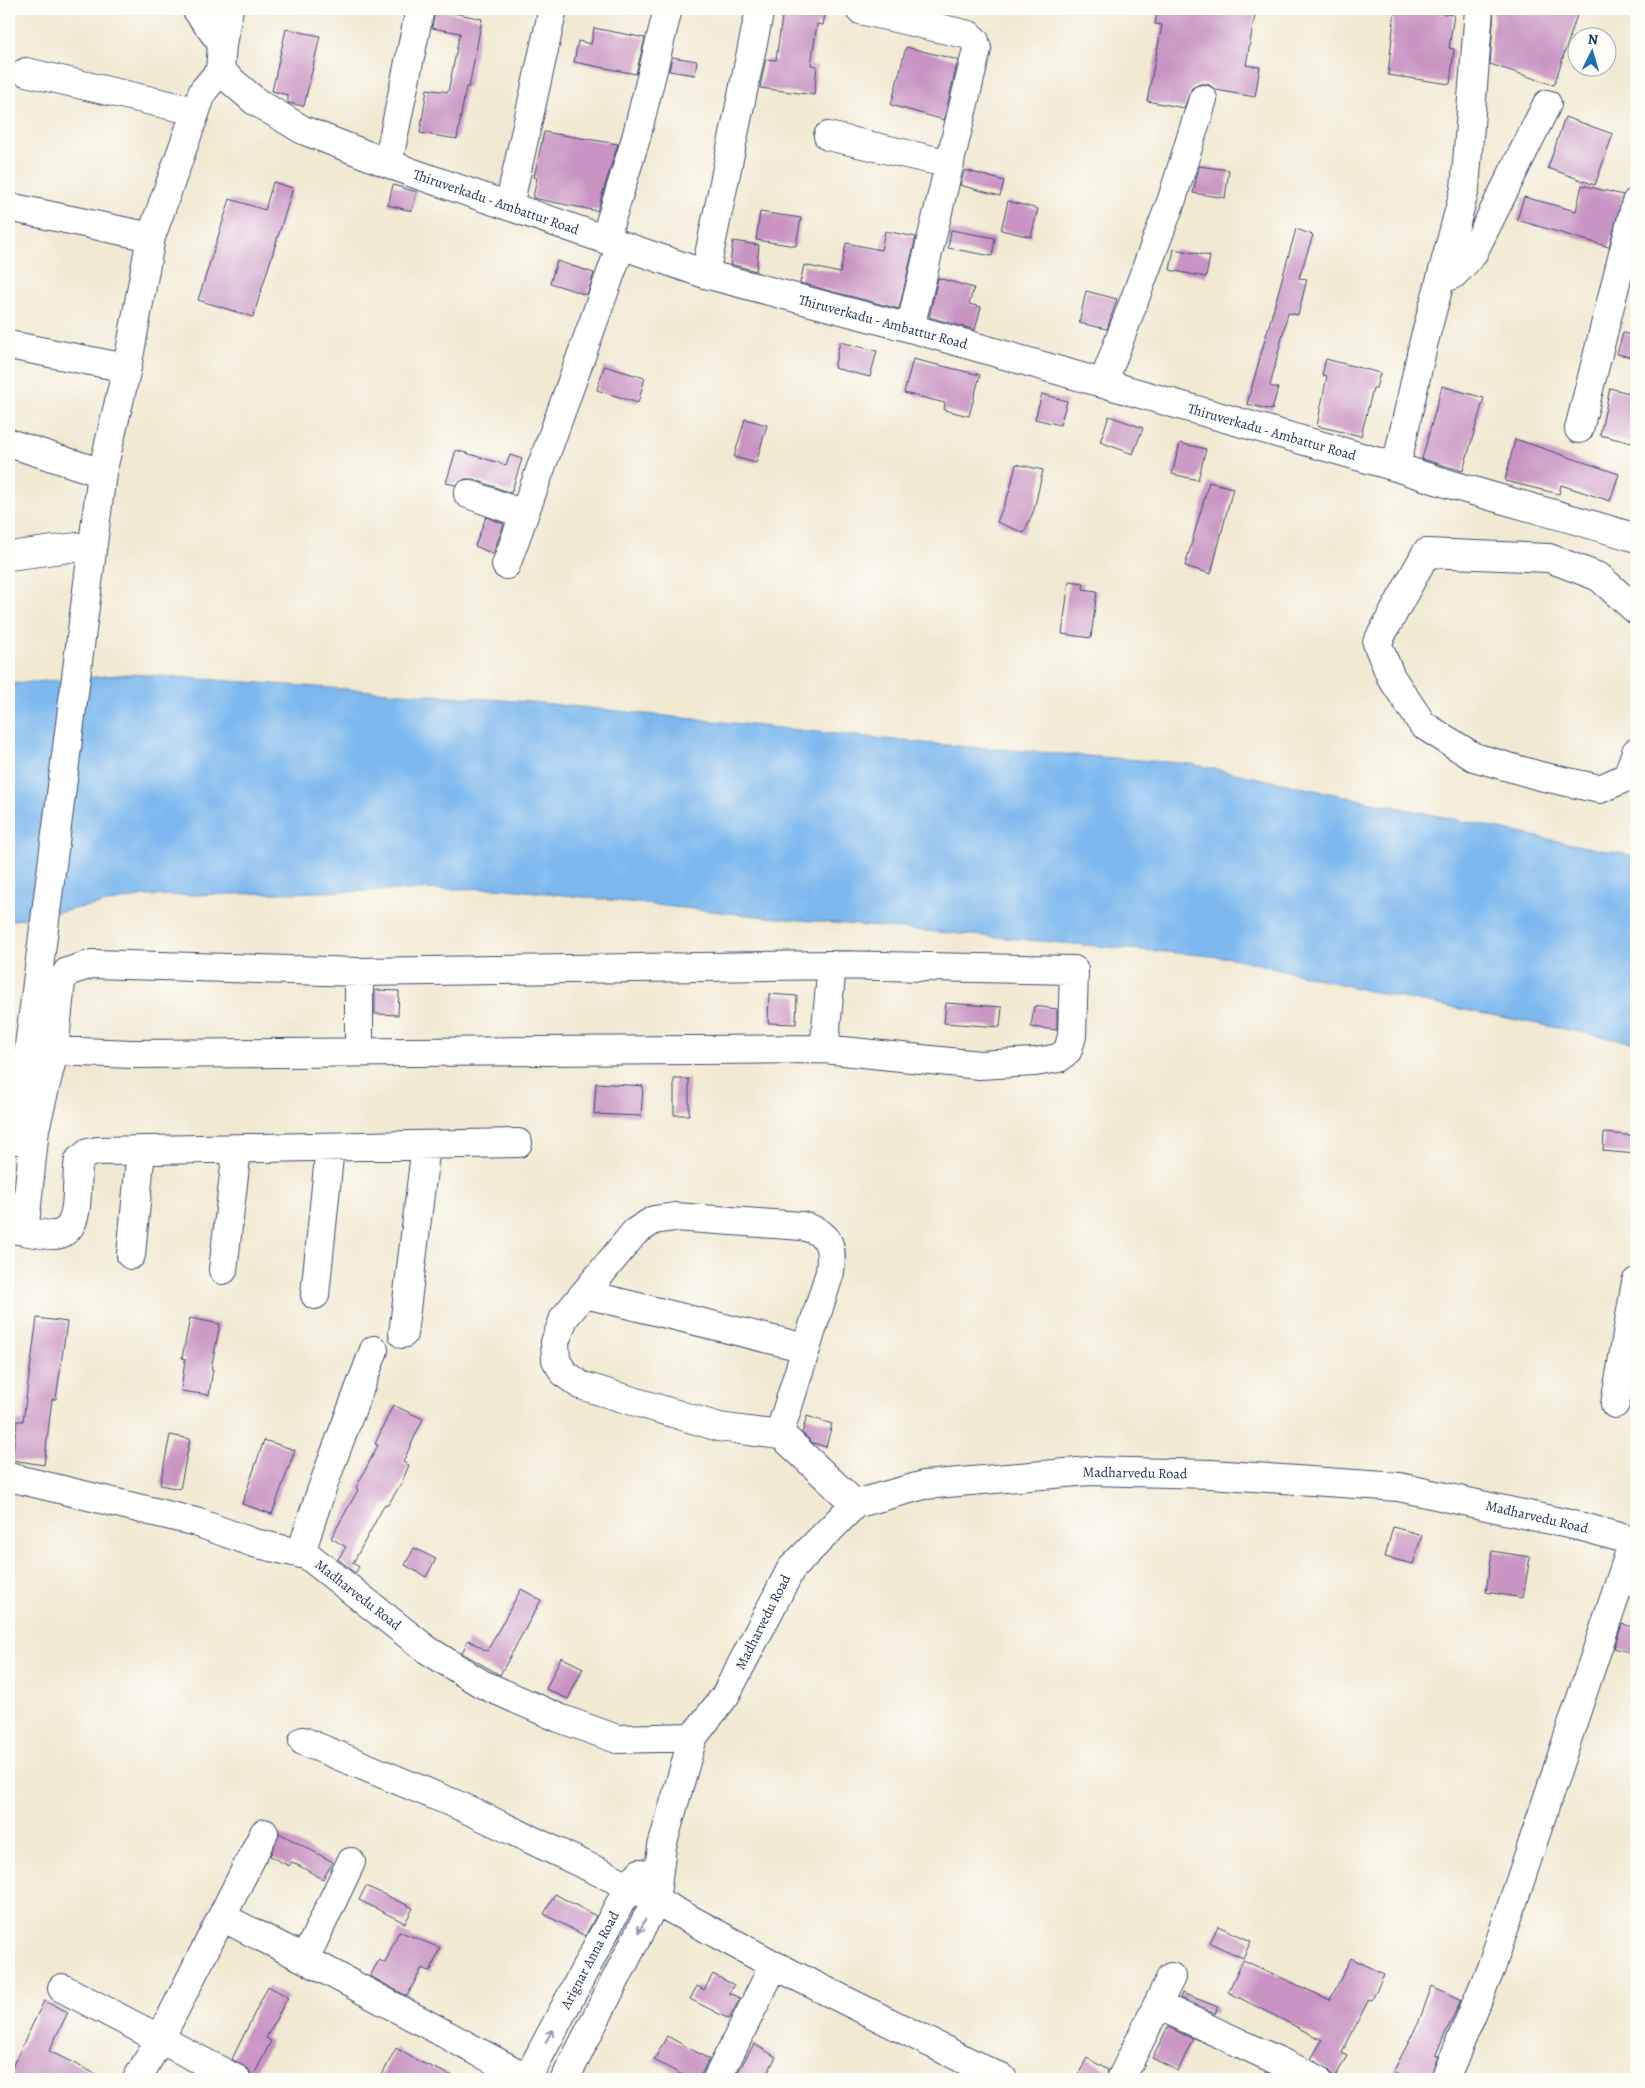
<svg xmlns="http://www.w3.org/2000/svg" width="1645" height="2088" font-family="Alegreya,serif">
	<rect width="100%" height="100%" fill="#fdfcf7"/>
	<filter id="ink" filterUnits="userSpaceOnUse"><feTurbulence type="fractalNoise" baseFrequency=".02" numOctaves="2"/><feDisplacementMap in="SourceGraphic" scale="10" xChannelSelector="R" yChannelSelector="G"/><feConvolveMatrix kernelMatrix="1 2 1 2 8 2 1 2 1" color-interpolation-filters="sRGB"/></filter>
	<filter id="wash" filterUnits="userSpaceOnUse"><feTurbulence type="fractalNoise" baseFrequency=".0096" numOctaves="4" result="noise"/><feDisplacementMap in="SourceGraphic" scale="20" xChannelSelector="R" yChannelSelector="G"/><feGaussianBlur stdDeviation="1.12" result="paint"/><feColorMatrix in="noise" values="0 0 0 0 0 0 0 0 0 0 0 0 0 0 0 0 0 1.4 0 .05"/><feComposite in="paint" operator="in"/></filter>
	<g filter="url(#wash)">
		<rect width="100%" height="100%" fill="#f1e9d1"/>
		<path fill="#7cb8ee" stroke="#4c74a6" d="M131,674L531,702L933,744L1191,764L1591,848L1636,856V1043L1377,993L1234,958L766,917L499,888L144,896L9,921V684Z"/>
		<g id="blocks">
			<path fill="#c994c3" d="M435,9L482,19L469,87H466L457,139L420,133L427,89L448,92L460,33L432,28Z
				M780,9H826L823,25L817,24L811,65L817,66L814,95L760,88L766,59L776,60L782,17H779Z
				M1158,9H1256L1246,65L1260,67L1255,97L1216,90L1208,84H1200L1192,88L1184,108L1147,101L1162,25L1155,24Z
				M1395,9L1454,15L1449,48L1454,49L1450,84L1388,75Z
				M1494,9H1579L1554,85L1490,64Z
				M594,28L645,38L636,74L574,62L578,41L591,44Z
				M286,29L320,36L304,106L288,103V95L272,91Z
				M906,47L958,60L944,120L891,105Z
				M672,57L697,61L695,75L669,71Z
				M1565,117L1613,134L1595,185L1548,168Z
				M544,132L618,144L597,211L533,198L537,178L534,177Z
				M1199,166L1229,170L1225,198L1193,193Z
				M965,170L1004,181L1000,196L960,185Z
				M273,182L293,188L253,317L198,300L230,199L265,210Z
				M393,185L417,192L412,211L388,205Z
				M1582,185L1623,195L1609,247L1517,220L1524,197L1576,211Z
				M1008,201L1038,209L1031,237L1001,230Z
				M760,212L801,218L796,246L756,240Z
				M1296,229L1313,235L1299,278L1307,279L1298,315L1288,313L1270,386L1278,388L1272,410L1247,404Z
				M951,230L995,238L992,256L948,248Z
				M885,231L916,237L899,309L800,283L804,265L840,273L846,243L881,250Z
				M733,241L759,245L756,271L730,264Z
				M1174,249L1210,256L1206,277L1170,270Z
				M557,261L594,273L587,295L550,283Z
				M938,278L974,288L969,304L981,307L975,330L929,317Z
				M1086,291L1117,299L1107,329L1079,323Z
				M1623,333L1636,336V358L1617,354Z
				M840,342L877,351L870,377L834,368Z
				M913,359L980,375L969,416L944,410L945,403L904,393Z
				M1326,359L1380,373L1376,388H1373L1361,436L1317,426L1327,376L1322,375Z
				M604,366L645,378L638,403L597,390Z
				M1442,386L1484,398L1463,471L1422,459Z
				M1610,388L1636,395V424L1632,443L1600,435Z
				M1042,394L1067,401L1060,425L1035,419Z
				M1109,416L1143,428L1133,454L1100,442Z
				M745,419L767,425L756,463L734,457Z
				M1515,439L1619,474L1610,501L1561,485L1559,494L1505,481Z
				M1180,443L1206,449L1198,480L1172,474Z
				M456,450L506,465L510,455L522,459L511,493L473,479H465L455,485L446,483Z
				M1016,464L1043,470L1034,510L1024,533L997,522L1010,490Z
				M1209,482L1233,488L1211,574L1185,566Z
				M486,517L504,524L493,554L475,546Z
				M1069,581L1084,583L1083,589L1097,591L1091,638L1062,634Z
				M375,990L399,991L398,1015L375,1014Z
				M769,994L797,996L796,1024L768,1023Z
				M946,1003L1002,1007L1000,1027L944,1023Z
				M1034,1006L1057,1009V1030L1031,1027Z
				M674,1079H689V1115H674Z
				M596,1083L643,1086L641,1116L594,1114Z
				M1604,1133L1636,1136V1154L1603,1151Z
				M37,1318L67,1322L56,1399H52L44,1465L12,1460L17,1421H23Z
				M190,1318L220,1324L211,1369H213L209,1395L181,1391L185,1359L182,1358Z
				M393,1405L423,1419L403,1462L409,1465L402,1482L388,1505L385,1504L353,1563L359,1567L355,1573L338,1559L346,1547L331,1538L358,1490L356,1488L378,1445L375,1444Z
				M807,1416L832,1424L826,1447L813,1443L802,1433Z
				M170,1435L190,1439L180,1489L160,1485Z
				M264,1440L295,1450L272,1514L242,1504Z
				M1393,1527L1422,1535L1413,1564L1385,1557Z
				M414,1548L436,1559L426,1577L405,1565Z
				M1492,1551L1530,1557L1523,1598L1486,1592Z
				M521,1589L541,1600L500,1675L462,1653L468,1640L487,1651Z
				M1622,1624L1636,1628V1654L1614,1648Z
				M561,1657L583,1668L568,1699L546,1689Z
				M279,1833L333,1862L323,1879L292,1862L289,1866L270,1856Z
				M366,1886L413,1908L405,1923L359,1900Z
				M555,1894L596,1916L585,1936L544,1914Z
				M1218,1926L1251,1941L1243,1958L1210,1943Z
				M399,1931L440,1948L430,1972L422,1968L407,1996L370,1976L379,1960L385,1963Z
				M1351,1958L1384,1974L1372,2000L1369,1999L1342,2053L1347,2056L1334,2079L1329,2070L1311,2059L1322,2040L1228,1992L1243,1960L1330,2000Z
				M713,1974L734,1985L729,1993L740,1998L729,2019L690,1999L697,1986L704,1990Z
				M268,1986L288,1997L266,2038L271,2041L252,2079L249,2070L232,2059Z
				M1432,1986L1461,2000L1435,2055L1438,2056L1430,2079H1406L1393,2072L1418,2024Z
				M1182,1993L1218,2007L1215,2014L1180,1998Z
				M44,2001L68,2012L49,2051L106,2079H9V2073Z
				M1168,2027L1193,2039L1178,2071L1152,2058Z
				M667,2036L709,2059L699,2079H690L654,2060Z
				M754,2044L776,2057L764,2079H734Z
				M396,2048L418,2061L460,2079H380Z
				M1087,2058L1108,2070L1106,2079H1076Z"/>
		</g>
	</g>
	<g filter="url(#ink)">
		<use href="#blocks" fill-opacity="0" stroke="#3b4b6f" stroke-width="1"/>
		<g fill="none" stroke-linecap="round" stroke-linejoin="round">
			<defs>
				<path id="minor" d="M860,10L969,35L975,41L977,49L910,328
					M222,44L229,9
					M26,72L195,111
					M828,136L950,164
					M388,163L420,9
					M509,206L553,9
					M9,207L151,237
					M605,239L636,138L668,9
					M705,274L760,9
					M1441,280L1454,274L1472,255L1547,104
					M9,345L127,368
					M1103,384L1172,199L1203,99
					M1579,429L1636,202
					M9,443L102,473
					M1396,467L1424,341L1465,189L1479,9
					M468,494L523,514
					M9,556L92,545
					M506,565L621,245
					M1636,610L1599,577L1549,558L1426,553L1377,643L1391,677L1423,725L1474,757L1540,776L1600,789L1627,777L1636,752
					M824,1049L832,965
					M359,1052V972
					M17,1140L102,473L127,368L151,237L203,91L220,71
					M675,1217L802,1226C830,1233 833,1245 830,1272L779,1435L719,1427L580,1385L564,1373L556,1360L555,1342L564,1318L635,1232L654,1220Z
					M10,1229L18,1230L25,1224L35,1129L54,1051L61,982L67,972L92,964L359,972L832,965L1074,970L1072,1036L1068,1050L1059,1058L1035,1062L979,1065L824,1049L133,1054L54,1051
					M18,1230C30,1232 42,1235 54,1235C85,1233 74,1181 79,1160L88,1153L98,1151L518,1143
					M131,1255L141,1150
					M223,1270L237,1149
					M585,1294L806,1348
					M315,1295L330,1147
					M403,1334L426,1145
					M1615,1404L1636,1282
					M779,1435L787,1440L855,1504
					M9,1477L196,1522L254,1543L307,1555L426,1649L482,1684L559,1718L617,1739L693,1737L725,1696L791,1569L855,1504L924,1485L1089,1471L1211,1474L1399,1487L1587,1528L1636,1542
					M301,1554C321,1484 349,1418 374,1350
					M303,1741L460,1806L629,1886L774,1965L1003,2079
					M222,1917L305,1959L527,2078
					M305,1959L351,1862
					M62,1988L160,2039L264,1833
					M1158,2005L1317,2079
					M137,2079L160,2039L236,2079
					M527,2079L629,1886L640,1873
					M565,2079L655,1902L662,1846L693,1737
					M717,2079L774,1965
					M1121,2079L1171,1977
					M1445,2079L1491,1968L1633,1542"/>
				<path id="major" d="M196,9L222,44L220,71L255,101L303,130L410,172L705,274L910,328L1396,467C1475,494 1556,513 1636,538"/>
			</defs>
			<use href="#minor" stroke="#3b4b6f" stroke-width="30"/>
			<use href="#major" stroke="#3b4b6f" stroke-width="30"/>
			<use href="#minor" stroke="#fff" stroke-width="28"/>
			<use href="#major" stroke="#fff" stroke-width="28"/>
		</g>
		<defs><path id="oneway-shaft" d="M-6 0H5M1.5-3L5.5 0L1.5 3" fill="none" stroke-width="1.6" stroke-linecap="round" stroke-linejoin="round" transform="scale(1.25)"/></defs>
		<g stroke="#8d97ae">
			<use href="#oneway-shaft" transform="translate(642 1926) rotate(117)"/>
			<use href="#oneway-shaft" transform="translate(549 2036) rotate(-62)"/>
		</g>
	</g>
	<g text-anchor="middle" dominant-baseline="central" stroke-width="5" stroke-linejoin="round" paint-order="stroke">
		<g font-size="14" fill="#1b2f5e" stroke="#fdfcf7">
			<text transform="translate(496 202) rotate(19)">Thiruverkadu - Ambattur Road</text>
			<text transform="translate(883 322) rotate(15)">Thiruverkadu - Ambattur Road</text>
			<text transform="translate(1272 432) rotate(16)">Thiruverkadu - Ambattur Road</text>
			<text transform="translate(1135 1473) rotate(1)">Madharvedu Road</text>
			<text transform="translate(1537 1517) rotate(13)">Madharvedu Road</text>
			<text transform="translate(358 1595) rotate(38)">Madharvedu Road</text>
			<text transform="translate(763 1622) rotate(-63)">Madharvedu Road</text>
			<text transform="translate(590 1960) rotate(-62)">Arignar Anna Road</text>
		</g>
	</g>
	<rect width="1645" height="2088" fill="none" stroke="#fdfcf7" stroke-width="30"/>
	<g transform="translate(1592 52) rotate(5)"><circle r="24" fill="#fdfcf7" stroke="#a3aaba"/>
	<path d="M0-4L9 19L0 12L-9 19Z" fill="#1f6fb2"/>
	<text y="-8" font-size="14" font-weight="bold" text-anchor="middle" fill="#1b2f5e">N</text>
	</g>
</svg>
